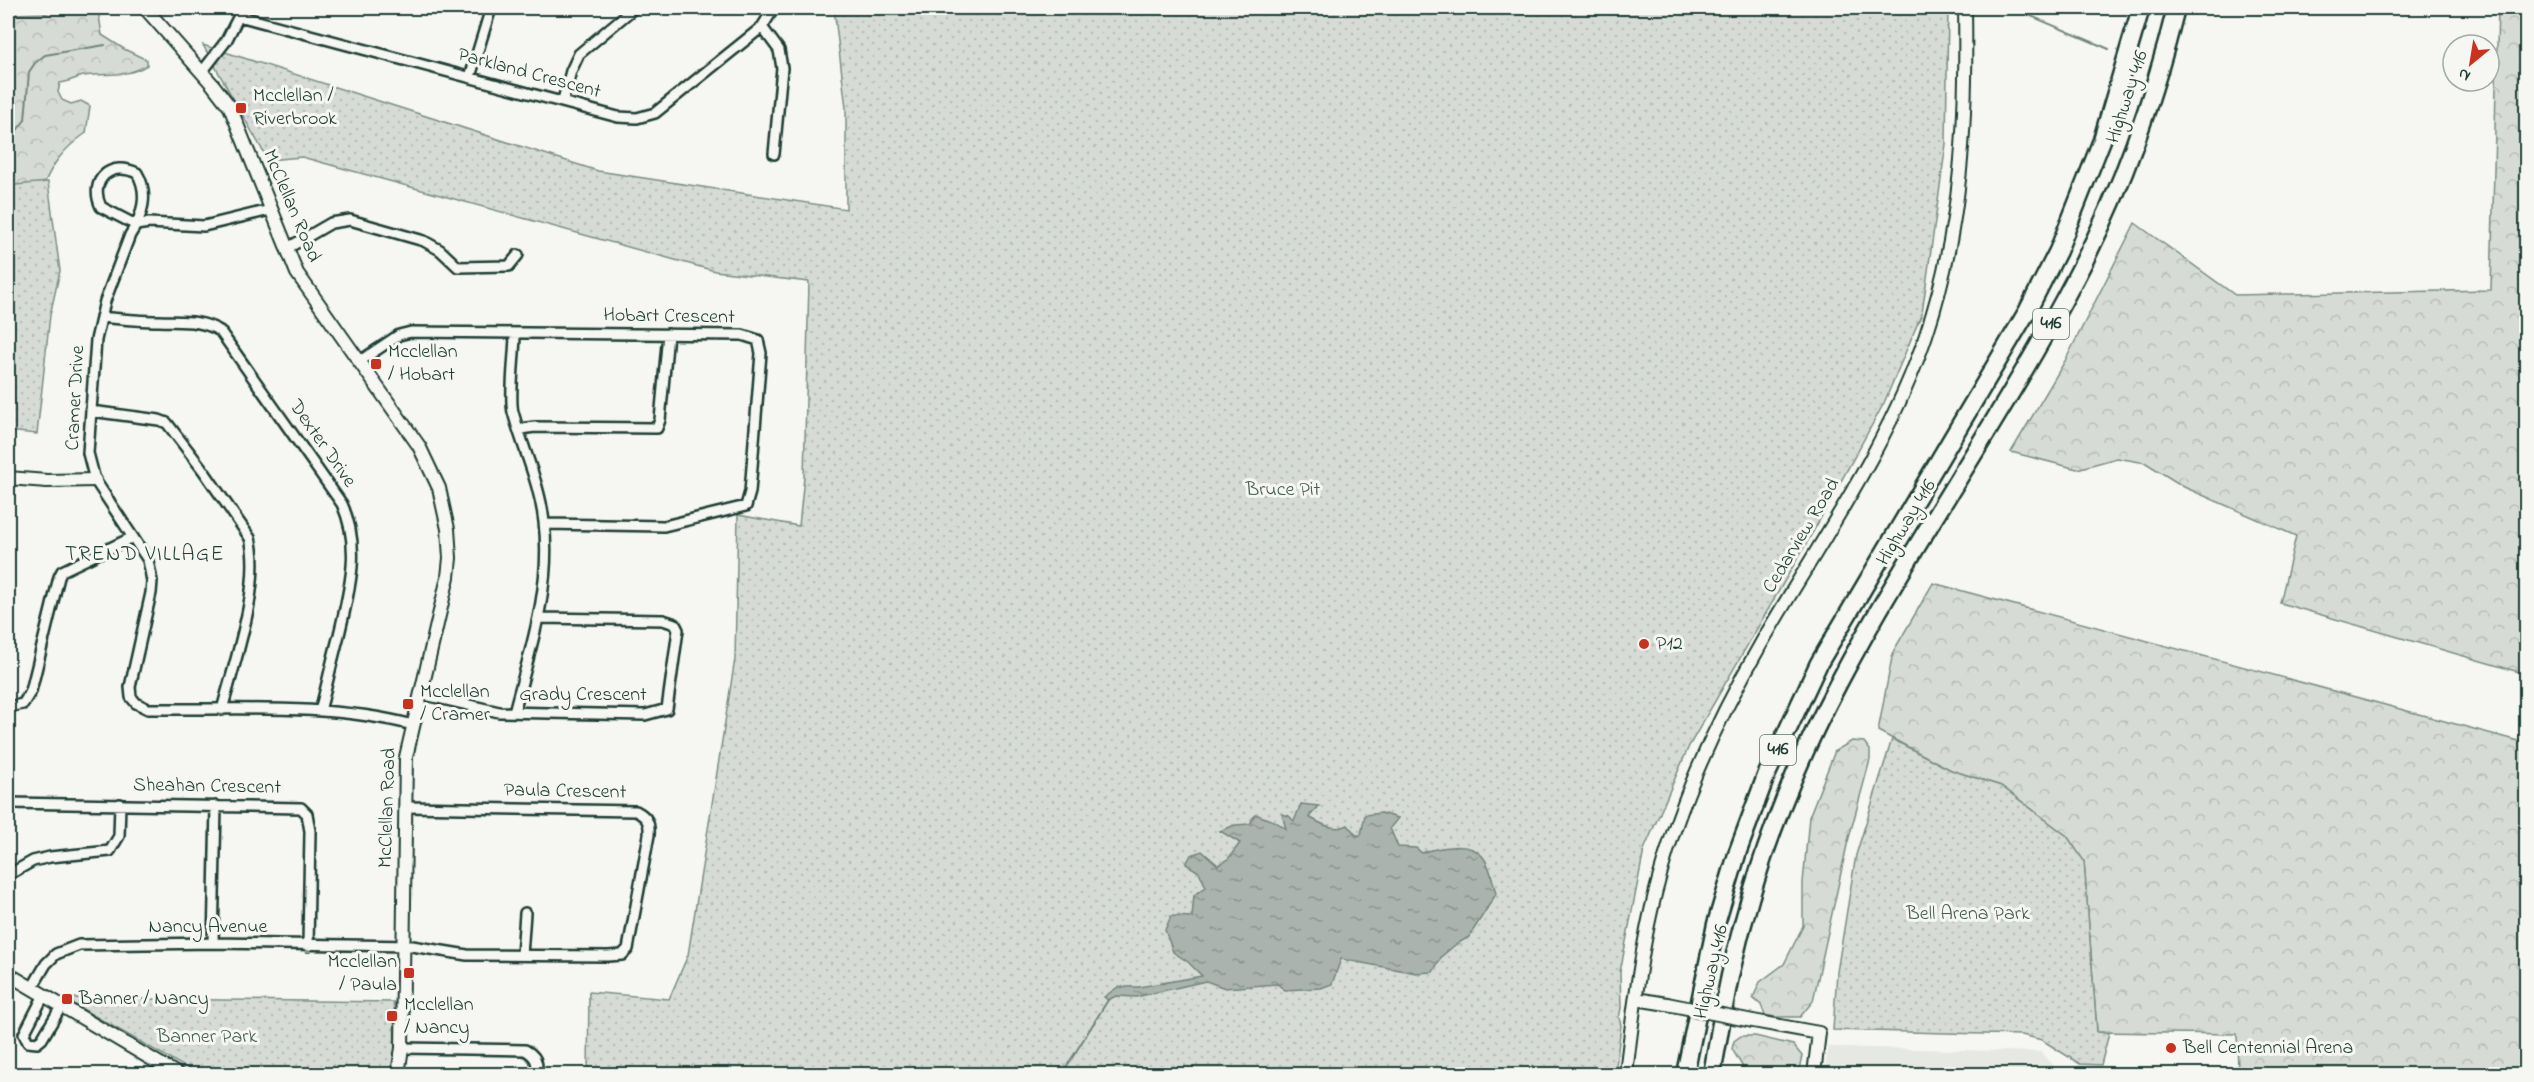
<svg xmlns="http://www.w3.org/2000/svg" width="2534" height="1082" font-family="'Indie Flower',sans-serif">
	<defs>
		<pattern id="forest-crowns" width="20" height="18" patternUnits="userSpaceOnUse" patternTransform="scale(1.5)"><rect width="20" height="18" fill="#d6dbd6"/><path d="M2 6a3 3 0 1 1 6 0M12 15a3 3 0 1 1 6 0" fill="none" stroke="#b7bdb8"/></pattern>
		<pattern id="park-dots" width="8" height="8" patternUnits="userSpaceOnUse" patternTransform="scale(1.5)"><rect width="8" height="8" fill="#d6dbd6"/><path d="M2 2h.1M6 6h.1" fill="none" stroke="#b7bdb8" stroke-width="1.8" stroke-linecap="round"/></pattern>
		<pattern id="water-ripples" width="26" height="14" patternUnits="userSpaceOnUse" patternTransform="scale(1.5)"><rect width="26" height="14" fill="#aab3ae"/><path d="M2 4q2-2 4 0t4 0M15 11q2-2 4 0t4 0" fill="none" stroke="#8a938e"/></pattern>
	</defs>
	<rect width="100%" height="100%" fill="#f6f6f2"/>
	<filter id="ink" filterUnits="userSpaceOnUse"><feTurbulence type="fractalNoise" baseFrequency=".0167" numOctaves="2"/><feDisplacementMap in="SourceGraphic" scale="12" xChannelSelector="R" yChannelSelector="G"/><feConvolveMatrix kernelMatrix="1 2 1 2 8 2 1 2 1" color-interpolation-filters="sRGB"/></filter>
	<g filter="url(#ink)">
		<path fill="#e6e8e4" d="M1829,1047L2041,1052L2062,1074H1824Z"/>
		<path fill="url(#forest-crowns)" stroke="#7a8c85" stroke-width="1.5" d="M58,8L98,9L102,35L124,49L147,60V65C124,79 107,72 83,76C75,78 69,82 60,83L58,92L62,100L71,104L81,101L90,106L86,133C62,150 52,164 41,191L8,206V22L13,14L46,13Z
			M2498,8H2526V674L2280,603L2296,536L2184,487L2146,463L2117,458L2077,469L2011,452L2065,361L2135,223L2235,295L2491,290Z
			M1933,583L2526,743V1074H2238L2237,1034L2097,1032L2084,862L2067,836L2001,786L1951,770L1878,731L1893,652Z
			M1852,741L1864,742L1870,750V760L1847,845L1813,1001L1800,1017H1775L1765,1015L1761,1005L1753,998L1760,982L1784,964L1803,926V883L1809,817L1835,751Z
			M1741,1036H1755L1793,1045L1802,1056L1798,1074H1747L1732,1049L1734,1041Z"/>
		<path fill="url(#park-dots)" stroke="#7a8c85" stroke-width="1.5" d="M834,8H1948L1946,144L1922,313L1884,403L1813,532L1689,746L1644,850L1620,972L1621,1008L1619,1018L1621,1025L1615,1074H588L589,992L669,999L688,955L735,659L738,515L799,526L804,477L809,282L715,271L302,157L268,160L203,45L598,171L846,209V108Z
			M48,182L60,271L50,315L37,434L8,431V200L15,185Z
			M1892,739L1951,770L2001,786L2067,836L2084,861L2097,1032L2109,1033L2101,1065L2080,1064L2042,1040L2022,1035L1833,1030L1837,972L1856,855Z
			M63,998L394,1002L395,1066L391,1074H197Z"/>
		<path fill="url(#water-ripples)" stroke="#72847d" stroke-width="1.5" d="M1301,804L1319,806L1309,817C1321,824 1335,832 1348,825L1356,835H1361L1365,815L1381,813L1398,818L1390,828L1398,847L1416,848L1422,853C1431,849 1440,848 1450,847C1486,843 1489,865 1496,894L1469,937L1455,945L1442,956L1433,972L1416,973L1341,959L1332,984L1321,988L1285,990L1277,984L1225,988L1206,981L1136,997L1116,996L1108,1000L1104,997L1118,987H1139L1202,976L1188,962L1173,952L1165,930L1171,916L1192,917L1194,895L1206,887L1199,872L1186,864L1191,855L1202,851L1218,865L1228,859L1240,843L1220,831L1235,825L1250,824L1255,814L1276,822L1286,829L1282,814L1289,816L1294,821Z"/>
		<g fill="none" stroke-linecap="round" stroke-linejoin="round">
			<path stroke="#72847d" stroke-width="2" d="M2012,8L2109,49
				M8,142L25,120L29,72L35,63L45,55L105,45
				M1062,1074L1108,1000"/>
			<defs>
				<path id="street" d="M239,16L618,117L637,118L655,113L762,27L774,8
					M762,27L779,50L782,68L774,154
					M202,72L226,41L243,8
					M470,77L491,8
					M563,100L571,71L579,54L634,8
					M136,225L101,207C88,180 111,160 137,173C149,193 143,216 130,235L105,301L96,340L88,453L95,480L148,560L152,581L151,593L130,687L131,697L136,703L148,709C237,710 328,703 413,725
					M136,225L149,223L204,226L270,210
					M286,249L331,223L350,220L424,241L440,250L458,267L509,266L518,255
					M101,317C120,319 140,321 159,321C181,322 200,319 220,331L342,504C362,548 349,591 339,635C332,660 327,685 320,711
					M360,361L399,335L411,332L742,335L758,340L761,353L750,492L746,506L664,526L545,524
					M91,411L159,420L167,423L203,470L250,538C262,585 234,663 222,710
					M520,429L535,427L657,428L660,420L668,334
					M421,694L499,712L645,715L667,709L678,630L675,624L663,620L540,618
					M8,707L23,704L31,691L59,577L62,571L133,537
					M514,712C530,650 552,587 544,522C540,484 523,449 513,412C509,397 515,352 515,334
					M8,803L301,808L307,814L310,831L308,946
					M8,875L33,861L50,857L110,851L119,836L120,804
					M213,943L216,806
					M522,955L525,913
					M32,988L46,964L56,954L79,945L213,943L412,946L467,955L608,956L622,955L628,949L649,835C650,822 647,817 636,811L407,807
					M44,995L24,1034L28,1042L37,1043L42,1039L62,1005
					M402,1048L525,1050C536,1056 538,1062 537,1074"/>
				<path id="secondary" d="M145,8L213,85L230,107L297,273L419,446L439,488L448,529L450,558L448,577L406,757L402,1048L398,1074
					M8,478L47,481L95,480
					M8,974L177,1074
					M1636,999L1667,1004
					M1753,1021L1819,1033L1814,1074
					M1626,1074C1632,1020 1639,964 1651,911C1672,817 1714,725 1762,642C1820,541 1889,446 1926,335C1962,227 1967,120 1965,8"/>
				<path id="highway" d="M1685,1074L1716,924L1738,851L1766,776L1819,663L2028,310L2058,251L2102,140L2141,8
					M1712,1074C1718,1042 1723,1009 1730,976C1752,876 1790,775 1838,684C1911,545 2003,417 2076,277C2121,192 2153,101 2176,8"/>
			</defs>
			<use href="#street" stroke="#1f3d34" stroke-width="14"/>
			<use href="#secondary" stroke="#1f3d34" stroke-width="16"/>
			<use href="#highway" stroke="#1f3d34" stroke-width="21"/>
			<use href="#street" stroke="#f6f6f2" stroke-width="9"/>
			<use href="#secondary" stroke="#f6f6f2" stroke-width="12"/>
			<use href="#highway" stroke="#f6f6f2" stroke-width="16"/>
			<defs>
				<path id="secondary-bridge" d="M1667,1004L1753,1021"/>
			</defs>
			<use href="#secondary-bridge" stroke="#1f3d34" stroke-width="16" stroke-linecap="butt"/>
			<use href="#secondary-bridge" stroke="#f6f6f2" stroke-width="12"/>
		</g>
	</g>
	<g fill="#c8321e" stroke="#f6f6f2" stroke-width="2">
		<rect x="235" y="102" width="12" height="12" rx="3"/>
		<rect x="370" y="358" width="12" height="12" rx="3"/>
		<circle cx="1644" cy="644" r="6"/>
		<rect x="402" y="698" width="12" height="12" rx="3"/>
		<rect x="403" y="967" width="12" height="12" rx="3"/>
		<rect x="61" y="993" width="12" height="12" rx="3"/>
		<rect x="386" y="1010" width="12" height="12" rx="3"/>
		<circle cx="2171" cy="1048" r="6"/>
	</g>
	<g text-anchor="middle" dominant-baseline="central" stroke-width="6" stroke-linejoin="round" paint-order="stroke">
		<g fill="#f6f6f2" stroke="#60746d" stroke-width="1.5">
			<rect x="2033" y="309" width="36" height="30" rx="4.5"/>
			<rect x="1760" y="735" width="36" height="30" rx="4.5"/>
		</g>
		<g font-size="18" font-weight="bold" fill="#1f3d34">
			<text x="2051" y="324">416</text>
			<text x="1778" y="750">416</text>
		</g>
		<g font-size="20" fill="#1f3d34" stroke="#f6f6f2">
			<text transform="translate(529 74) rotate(15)">Parkland Crescent</text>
			<text transform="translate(2128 97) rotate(-72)">Highway 416</text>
			<text transform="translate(291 206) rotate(67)">McClellan Road</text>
			<text transform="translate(669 317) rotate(1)">Hobart Crescent</text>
			<text transform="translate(76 398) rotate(-87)">Cramer Drive</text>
			<text transform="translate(322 444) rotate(55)">Dexter Drive</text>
			<text transform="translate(1907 523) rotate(-59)">Highway 416</text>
			<text transform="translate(1802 536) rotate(-59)">Cedarview Road</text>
			<text x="583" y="695">Grady Crescent</text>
			<text transform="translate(207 787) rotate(1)">Sheahan Crescent</text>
			<text transform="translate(565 792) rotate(1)">Paula Crescent</text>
			<text transform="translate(388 808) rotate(-88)">McClellan Road</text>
			<text x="208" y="927">Nancy Avenue</text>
			<text transform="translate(1712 972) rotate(-77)">Highway 416</text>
		</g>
		<g font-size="20" fill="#1f3d34" stroke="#f6f6f2" text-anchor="start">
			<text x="253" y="96">Mcclellan /<tspan x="253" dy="23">Riverbrook</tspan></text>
			<text x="388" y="352">Mcclellan<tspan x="388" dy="23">/ Hobart</tspan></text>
			<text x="1656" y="644">P12</text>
			<text x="420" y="692">Mcclellan<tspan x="420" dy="23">/ Cramer</tspan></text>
			<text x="397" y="962" text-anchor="end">Mcclellan<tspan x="397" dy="23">/ Paula</tspan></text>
			<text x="79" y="999">Banner / Nancy</text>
			<text x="404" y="1005">Mcclellan<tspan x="404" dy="23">/ Nancy</tspan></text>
			<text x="2183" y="1048">Bell Centennial Arena</text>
		</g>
		<g font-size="20" fill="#445d54" stroke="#f6f6f2">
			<text x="1283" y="490">Bruce Pit</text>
			<text x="1968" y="914">Bell Arena Park</text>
			<text x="207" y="1037">Banner Park</text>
		</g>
		<g font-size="21" letter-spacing="1.5" fill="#1f3d34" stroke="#f6f6f2">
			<text x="145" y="555">TREND VILLAGE</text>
		</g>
	</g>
	<rect width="2534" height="1082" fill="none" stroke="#f6f6f2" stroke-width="30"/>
	<rect x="15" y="15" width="2504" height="1052" fill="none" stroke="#1f3d34" stroke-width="2" filter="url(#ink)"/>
	<g transform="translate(2471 63) rotate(210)"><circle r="28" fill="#f6f6f2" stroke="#a0aca6" stroke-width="1.5"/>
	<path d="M0-4.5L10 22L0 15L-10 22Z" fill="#c8321e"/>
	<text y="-9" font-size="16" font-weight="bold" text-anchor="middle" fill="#1f3d34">N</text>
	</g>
</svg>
